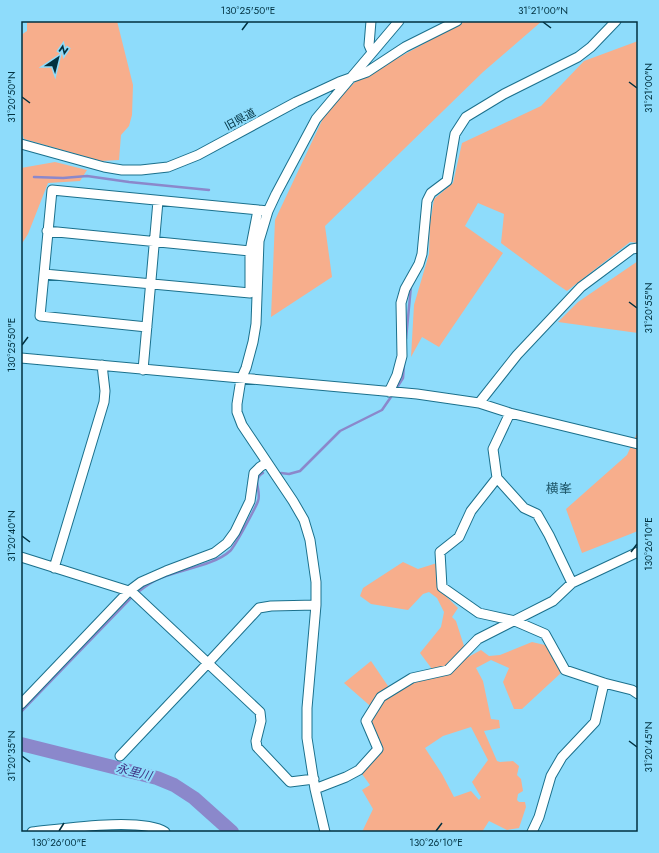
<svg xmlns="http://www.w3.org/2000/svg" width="659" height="853" font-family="Jost,'Noto Sans JP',sans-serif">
	<rect width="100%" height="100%" fill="#8edcfb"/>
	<path fill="#f7ae8c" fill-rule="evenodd" d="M27,21H117L133,85L132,115L129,126L121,135L119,160L101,161L24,139L21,131V35L27,31Z
		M465,21H542L483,72L325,226L332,277L271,317L275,220L327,110L356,81Z
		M638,41V243L630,242L567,291L555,283L501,243L504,214L478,203L465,226L503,253L439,347L422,337L411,357L414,305L429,254L430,224L434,199L453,183L462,143L541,106L584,61Z
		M55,162L87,170L80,181L48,183L28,234L21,245V168Z
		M638,261V333L558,322L578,302Z
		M638,431V531L582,553L566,509L627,455Z
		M403,562L418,569L437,563L444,594L458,608L452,617L456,621L464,646L457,656L461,661L481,650L489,656L500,655L532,642L549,646L562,672L522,709H514L503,682L509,668L491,660L476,668L483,681L491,719L499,720L500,728L484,731L497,761L500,762L513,761L519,766L517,775L521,779L523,791L518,794L517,800L519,802H525L526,807L519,828L507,830L489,821L482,832H362L373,809L362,790L370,785L362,774L374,759L382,746L369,722L376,711L344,683L371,661L388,686L413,681H421L432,669L420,653L441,627L444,612L437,598L429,592L423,594L408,610L371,604L360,596L363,588ZM471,727L488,760L472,782L481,797L479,800L471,791L454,797L442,774L425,748L443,736Z"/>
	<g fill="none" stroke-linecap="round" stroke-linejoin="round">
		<path stroke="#8b88cb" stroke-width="2.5" d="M34,177L63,178L87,176L129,182L209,190
			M406,339L411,286
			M396,389L403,378L404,364
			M281,473L289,474L300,471L340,431L382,410L393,394
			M21,712L131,598C139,591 147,585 156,580C176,570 214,566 230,551C234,548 256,507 258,501C262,491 251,480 263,473"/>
		<path stroke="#8b88cb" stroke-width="14" d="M21,744L157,778L174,785L194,798L232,832"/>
		<defs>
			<path id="minor" d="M371,21L369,45L372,52
				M21,144L104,167L122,170H141L168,167L198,155L296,102L339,82L367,72L405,47L457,21
				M47,231L250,251
				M44,274L250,293V251L258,210
				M147,327L40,316L52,190L268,211
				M21,358L417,394L479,403L510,413L638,444
				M143,370L158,201
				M389,392L397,375L402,356L401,303L405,289L419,264L422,254L427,201L431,193L447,181L455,134L466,117L504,94L578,57L591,47L616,21
				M479,403L517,355L581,287L632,249L638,248
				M510,413L493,449L497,478L524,508L537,514L549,535L572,583
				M497,478L471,511L459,537L440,552L442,587L479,613L515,621L545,634L565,670L604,683L632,690L638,694
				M21,557L132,592L260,712L261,721L256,741L257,747L290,782L314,779
				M54,568L104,402L105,391L102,365
				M21,704L129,591L141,582L166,571L214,553L227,543L235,532L250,501L254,473L260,467L266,463
				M120,756L208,663L259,608L271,606L316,605
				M315,789L346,777L359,770L378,749L366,721L381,697L412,678L448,670L478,639L553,601L572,583L638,552
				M32,832C62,829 141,817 165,832
				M325,832L315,789L307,738V708L316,605V582L310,540L304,520L293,501L242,425L237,412V404L241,379L246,368L253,342L256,324L259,241L268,211L276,194L316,119L399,21
				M532,832L539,817L551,776L562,757L595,722L604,683"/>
		</defs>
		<use href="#minor" stroke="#1b708c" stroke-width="11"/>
		<use href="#minor" stroke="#fff" stroke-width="9"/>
	</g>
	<path fill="none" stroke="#013140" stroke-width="1.5" d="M543,22L551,28M242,30L248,22M629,82L637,88M22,97L30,103M629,302L637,308M22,345L28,337M22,536L30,542M631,552L637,544M629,741L637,747M22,756L30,762M59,831L64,823M436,831L442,823"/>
	<g text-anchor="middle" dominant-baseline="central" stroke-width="4" stroke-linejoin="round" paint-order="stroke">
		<g font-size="11" fill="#013140" stroke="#8edcfb">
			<text transform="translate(240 119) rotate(-28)">旧県道</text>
		</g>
		<g font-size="12" font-style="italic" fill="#403484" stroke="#8edcfb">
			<text transform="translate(134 772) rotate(14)">永里川</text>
		</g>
		<g font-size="13" fill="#1d5568" stroke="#8edcfb">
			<text x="559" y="488">横峯</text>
		</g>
	</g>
	<rect width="659" height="853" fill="none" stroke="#8edcfb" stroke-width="44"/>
	<g transform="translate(58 58) rotate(35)" stroke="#8edcfb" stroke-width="3" paint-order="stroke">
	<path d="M0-3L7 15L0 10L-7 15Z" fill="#013140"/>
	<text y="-6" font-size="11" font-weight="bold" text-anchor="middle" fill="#013140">N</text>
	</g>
	<rect x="22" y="22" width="615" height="809" fill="none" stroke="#013140" stroke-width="1.5"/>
	<g font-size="10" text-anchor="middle" fill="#013140">
		<text x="248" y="14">130°25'50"E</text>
		<text x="543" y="14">31°21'00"N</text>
		<text transform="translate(648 88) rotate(-90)" y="4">31°21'00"N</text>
		<text transform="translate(11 97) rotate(-90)" y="4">31°20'50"N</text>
		<text transform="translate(648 308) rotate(-90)" y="4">31°20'55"N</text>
		<text transform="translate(11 345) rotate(-90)" y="4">130°25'50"E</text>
		<text transform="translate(11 536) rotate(-90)" y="4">31°20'40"N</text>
		<text transform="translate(648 544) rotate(-90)" y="4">130°26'10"E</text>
		<text transform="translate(648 747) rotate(-90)" y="4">31°20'45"N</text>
		<text transform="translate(11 756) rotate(-90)" y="4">31°20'35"N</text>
		<text x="59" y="846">130°26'00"E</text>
		<text x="436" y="846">130°26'10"E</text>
	</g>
</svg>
